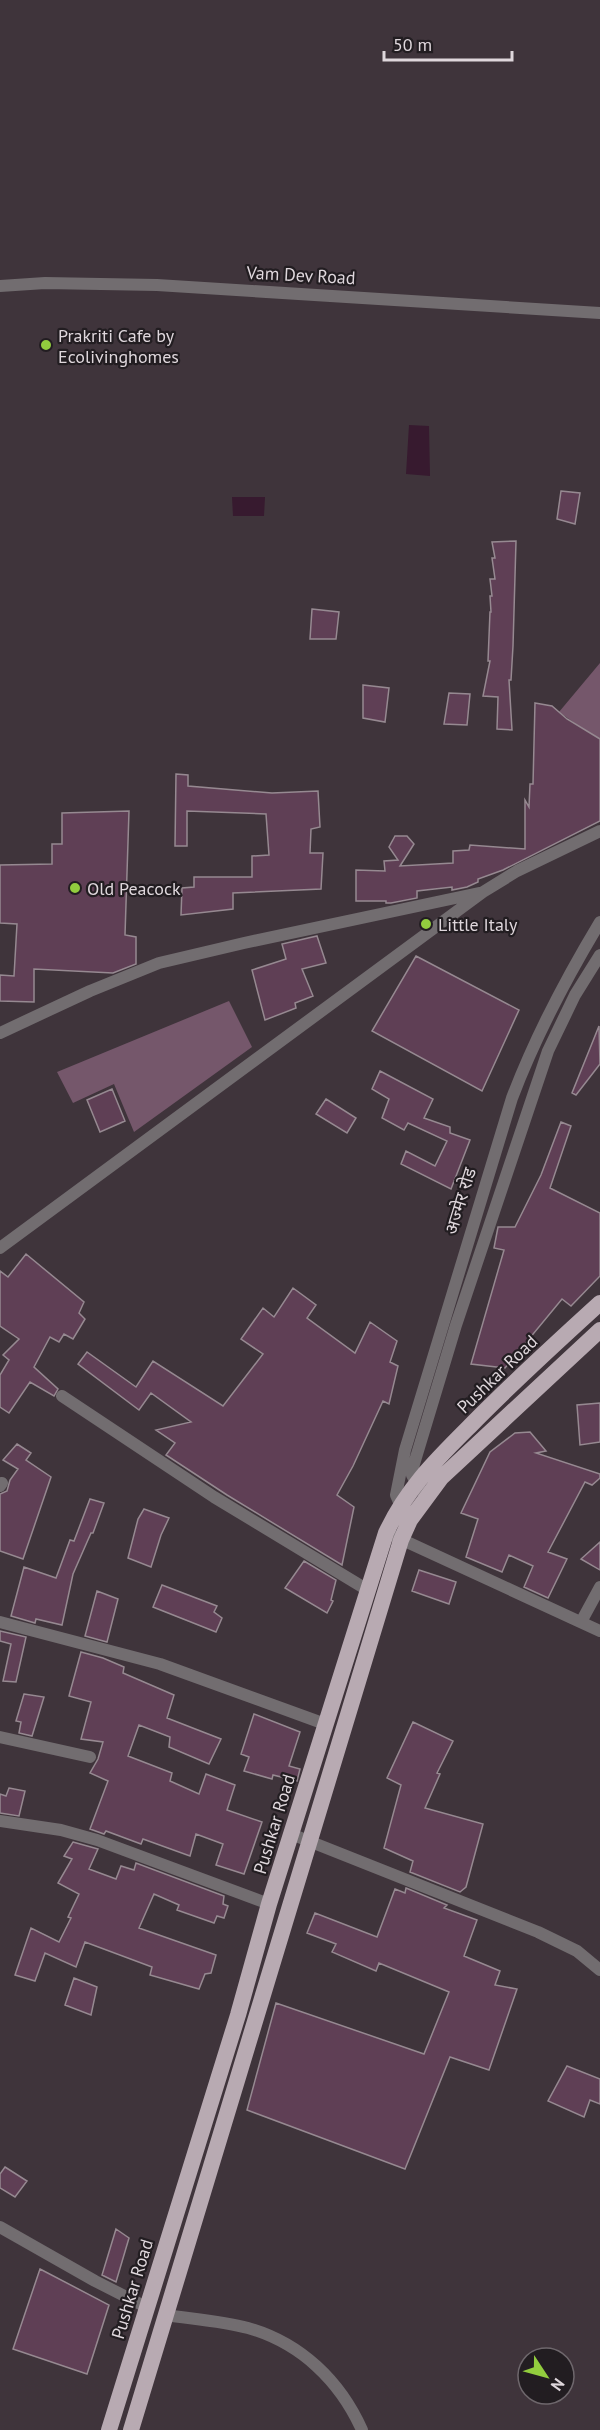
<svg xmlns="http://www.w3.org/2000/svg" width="600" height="2430" font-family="'PT Sans','Noto Sans Devanagari',sans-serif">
	<rect width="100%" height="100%" fill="#3f343b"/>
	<path fill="#75576b" d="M600,663V741L559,712Z
		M229,1001L252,1047L134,1132L114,1084L73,1103L57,1072Z"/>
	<path fill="#371a2f" d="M409,425L429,426L430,476L406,474Z
		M232,497H265L264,516H233Z"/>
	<path fill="#5f3f55" stroke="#968991" stroke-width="1.5" d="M561,491L580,493L575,524L557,519Z
		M516,541L513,646L511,680H509L512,730L497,729L498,697L483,696L490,661H488L490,612H491L490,596H492L490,579H495L492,558H495L492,542Z
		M312,609L339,612L336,639H310Z
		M363,685L389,688L385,722L363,718Z
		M449,693L470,694L467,725L444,724Z
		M535,703L552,706L567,719L600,739V821L503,870L478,879V882L467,887L452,890V887L417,891V898L391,903H386V901H356V870L385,871L384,861L398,860L389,847L395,836H407L414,844L400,866L453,863V851L469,850L470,845L525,849V800L529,807L530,784H533Z
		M176,774L188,775V786L272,793L318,791L320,827L311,829L310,853H323L321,889L233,893V909L181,915L182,888L194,887V877H252V856L269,855L266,814L187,811V846H175Z
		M129,811L125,935L136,937V964L113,973L34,969V1002L0,1001V975L14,976L17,924L0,923V865L52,864V844H62V813Z
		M317,936L326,963L302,969L313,996L295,1003L296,1008L265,1020L252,970L286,959L282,944Z
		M416,956L519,1010L482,1091L372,1031Z
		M599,1026L600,1064L576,1095L572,1093Z
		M380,1071L433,1099L424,1118L450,1127V1133L470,1140L451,1189L401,1164L406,1151L435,1166L447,1141L408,1123L404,1130L382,1118L389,1099L372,1089Z
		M112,1089L125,1121L100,1132L87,1100Z
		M326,1099L356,1118L347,1133L316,1114Z
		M561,1122L571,1126L550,1188L600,1213V1276L571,1306L562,1299L505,1368L471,1364L504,1250L494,1248L498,1227H515L541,1175Z
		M26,1254L84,1302L79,1313L85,1319L73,1339L64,1334L59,1342L50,1337L34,1367L58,1389L54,1396L30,1382L9,1413L0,1407V1375L9,1360L3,1355L19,1339L0,1326V1271L8,1277Z
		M293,1288L316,1305L307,1318L355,1353L370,1322L397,1341L390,1362L398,1366L389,1404L383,1401L353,1466L337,1495L354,1507L342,1565L227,1495L166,1455L175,1443L156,1430L191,1422L151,1393L139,1410L78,1364L87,1352L136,1387L153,1361L223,1406L263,1354L241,1339L263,1308L274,1317Z
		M600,1403V1442L580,1445L577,1405Z
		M530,1432L546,1451L536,1453L600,1474V1478L592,1485L585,1482L548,1552L567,1559L548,1598L524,1587L533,1566L509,1555L502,1572L466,1557L478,1519L461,1513L490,1452L515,1433Z
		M17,1444L31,1453L26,1460L51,1477L23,1559L0,1551V1494L7,1491L10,1480L18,1469L3,1460Z
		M90,1499L104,1503L93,1533H91L73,1574L62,1625L36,1619L35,1623L11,1616L24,1567L56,1578L70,1540L74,1541Z
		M144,1509L169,1518L161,1535L151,1567L128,1558L138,1519Z
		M600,1542V1570L581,1559Z
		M304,1561L336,1580L331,1600L333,1601L327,1613L285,1588Z
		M419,1570L456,1582L449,1604L412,1591Z
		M162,1585L217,1606L214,1612L222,1618L216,1632L153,1607Z
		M97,1591L118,1599L107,1642L85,1636Z
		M0,1631L26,1637L16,1682L3,1681L11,1644L0,1641Z
		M81,1652L103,1658L124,1667L123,1673L174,1695L167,1718L221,1739L209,1764L169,1747L170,1737L139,1725L128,1756L172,1773L170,1781L199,1794L206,1774L235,1785L227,1810L262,1822L244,1874L216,1865L223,1844L196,1834L190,1856L143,1839L141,1844L106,1831L104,1834L90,1829L108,1781L90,1773L98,1759L103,1742L81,1739L91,1702L69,1696Z
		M24,1694L44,1697L32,1736L19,1733L21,1722L16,1721Z
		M254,1714L300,1732L289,1766L300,1769L297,1781L273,1775L272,1779L244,1771L249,1757L241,1754Z
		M413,1722L453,1741L437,1773L440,1774L425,1808L483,1824L466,1887L460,1892L410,1872L413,1861L384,1848L401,1785L387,1778Z
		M9,1788L25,1791L19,1816L0,1813V1794L6,1796Z
		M73,1842L98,1849L89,1869L116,1879L121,1866L134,1870L136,1863L224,1896L223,1904L228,1906L224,1918L217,1916L214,1923L177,1910L179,1905L154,1894L139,1928L216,1955L211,1973L205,1974L199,1989L150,1975L152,1967L85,1942L76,1967L45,1953L35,1981L15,1975L31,1928L59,1942L71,1918L68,1917L79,1894L58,1883L72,1859L64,1856Z
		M406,1888L447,1905L444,1908L477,1920L464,1956L500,1971L495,1985L517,1989L489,2070L450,2057L405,2169L247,2110L276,2003L424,2054L449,1992L379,1963L376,1971L332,1952L336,1944L307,1933L315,1913L377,1937L395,1889L405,1893Z
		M74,1978L97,1987L91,2015L65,2005Z
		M567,2066L600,2079V2104L590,2100L584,2117L548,2101Z
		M5,2167L27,2181L15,2197L0,2188V2174Z
		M116,2229L129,2238L116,2282L102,2275Z
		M40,2269L109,2305L87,2374L13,2349Z"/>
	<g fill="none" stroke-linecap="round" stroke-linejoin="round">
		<path stroke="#726d70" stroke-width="12" d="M0,286L45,283L157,285L600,313
			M0,1033L90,991L159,963L244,943L479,893
			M0,1248L483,892L517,871L600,831
			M62,1396L214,1497L366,1589
			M0,1486L2,1483
			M420,1490L412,1475L414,1464L456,1325L548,1051L575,995L600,955
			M403,1511L396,1495L405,1450L512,1098C536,1035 565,980 600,922
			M394,1536L600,1631
			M0,1622L160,1664L325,1724
			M581,1622L600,1587
			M0,1737L90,1757
			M0,1821L61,1830L97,1840L269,1904
			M291,1834L538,1932L577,1951L600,1970
			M0,2227L95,2281L146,2307
			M166,2315C193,2319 222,2321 248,2328C301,2343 340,2381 362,2430"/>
		<path stroke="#b8aab2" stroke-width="16" d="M109,2430L238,2015L269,1904L386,1533C407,1488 436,1460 470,1426C512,1383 556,1343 600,1303
			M131,2430L401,1540L410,1520L441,1478L600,1330"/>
	</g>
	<g fill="#92cd3e" stroke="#221d21" stroke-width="2">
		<circle cx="46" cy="345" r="6"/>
		<circle cx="75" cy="888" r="6"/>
		<circle cx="426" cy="924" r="6"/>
	</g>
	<g text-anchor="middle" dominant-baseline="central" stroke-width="4.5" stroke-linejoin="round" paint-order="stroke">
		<g font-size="18" fill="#dfd7dc" stroke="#221d21">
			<text transform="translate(301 275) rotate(3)">Vam Dev Road</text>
			<text transform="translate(460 1201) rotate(-73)">अज्मेर रोड</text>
			<text transform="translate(497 1374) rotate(-44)">Pushkar Road</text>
			<text transform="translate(274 1824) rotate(-73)">Pushkar Road</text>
			<text transform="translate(132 2289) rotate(-73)">Pushkar Road</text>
		</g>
		<g font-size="18" fill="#dfd7dc" stroke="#221d21" text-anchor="start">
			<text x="58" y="335">Prakriti Cafe by<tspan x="58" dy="21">Ecolivinghomes</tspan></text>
			<text x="87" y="888">Old Peacock</text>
			<text x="438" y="924">Little Italy</text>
		</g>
	</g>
	<g transform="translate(546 2376) rotate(126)"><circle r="28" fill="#221d21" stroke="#6e676c" stroke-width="1.5"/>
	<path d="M0-4.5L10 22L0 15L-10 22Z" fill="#92cd3e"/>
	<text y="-9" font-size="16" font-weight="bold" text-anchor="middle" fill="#dfd7dc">N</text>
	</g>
	<path d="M384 51v9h128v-9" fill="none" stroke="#dfd7dc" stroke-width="3"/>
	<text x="393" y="51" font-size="18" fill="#dfd7dc" stroke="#221d21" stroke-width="4.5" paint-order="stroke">50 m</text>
</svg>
